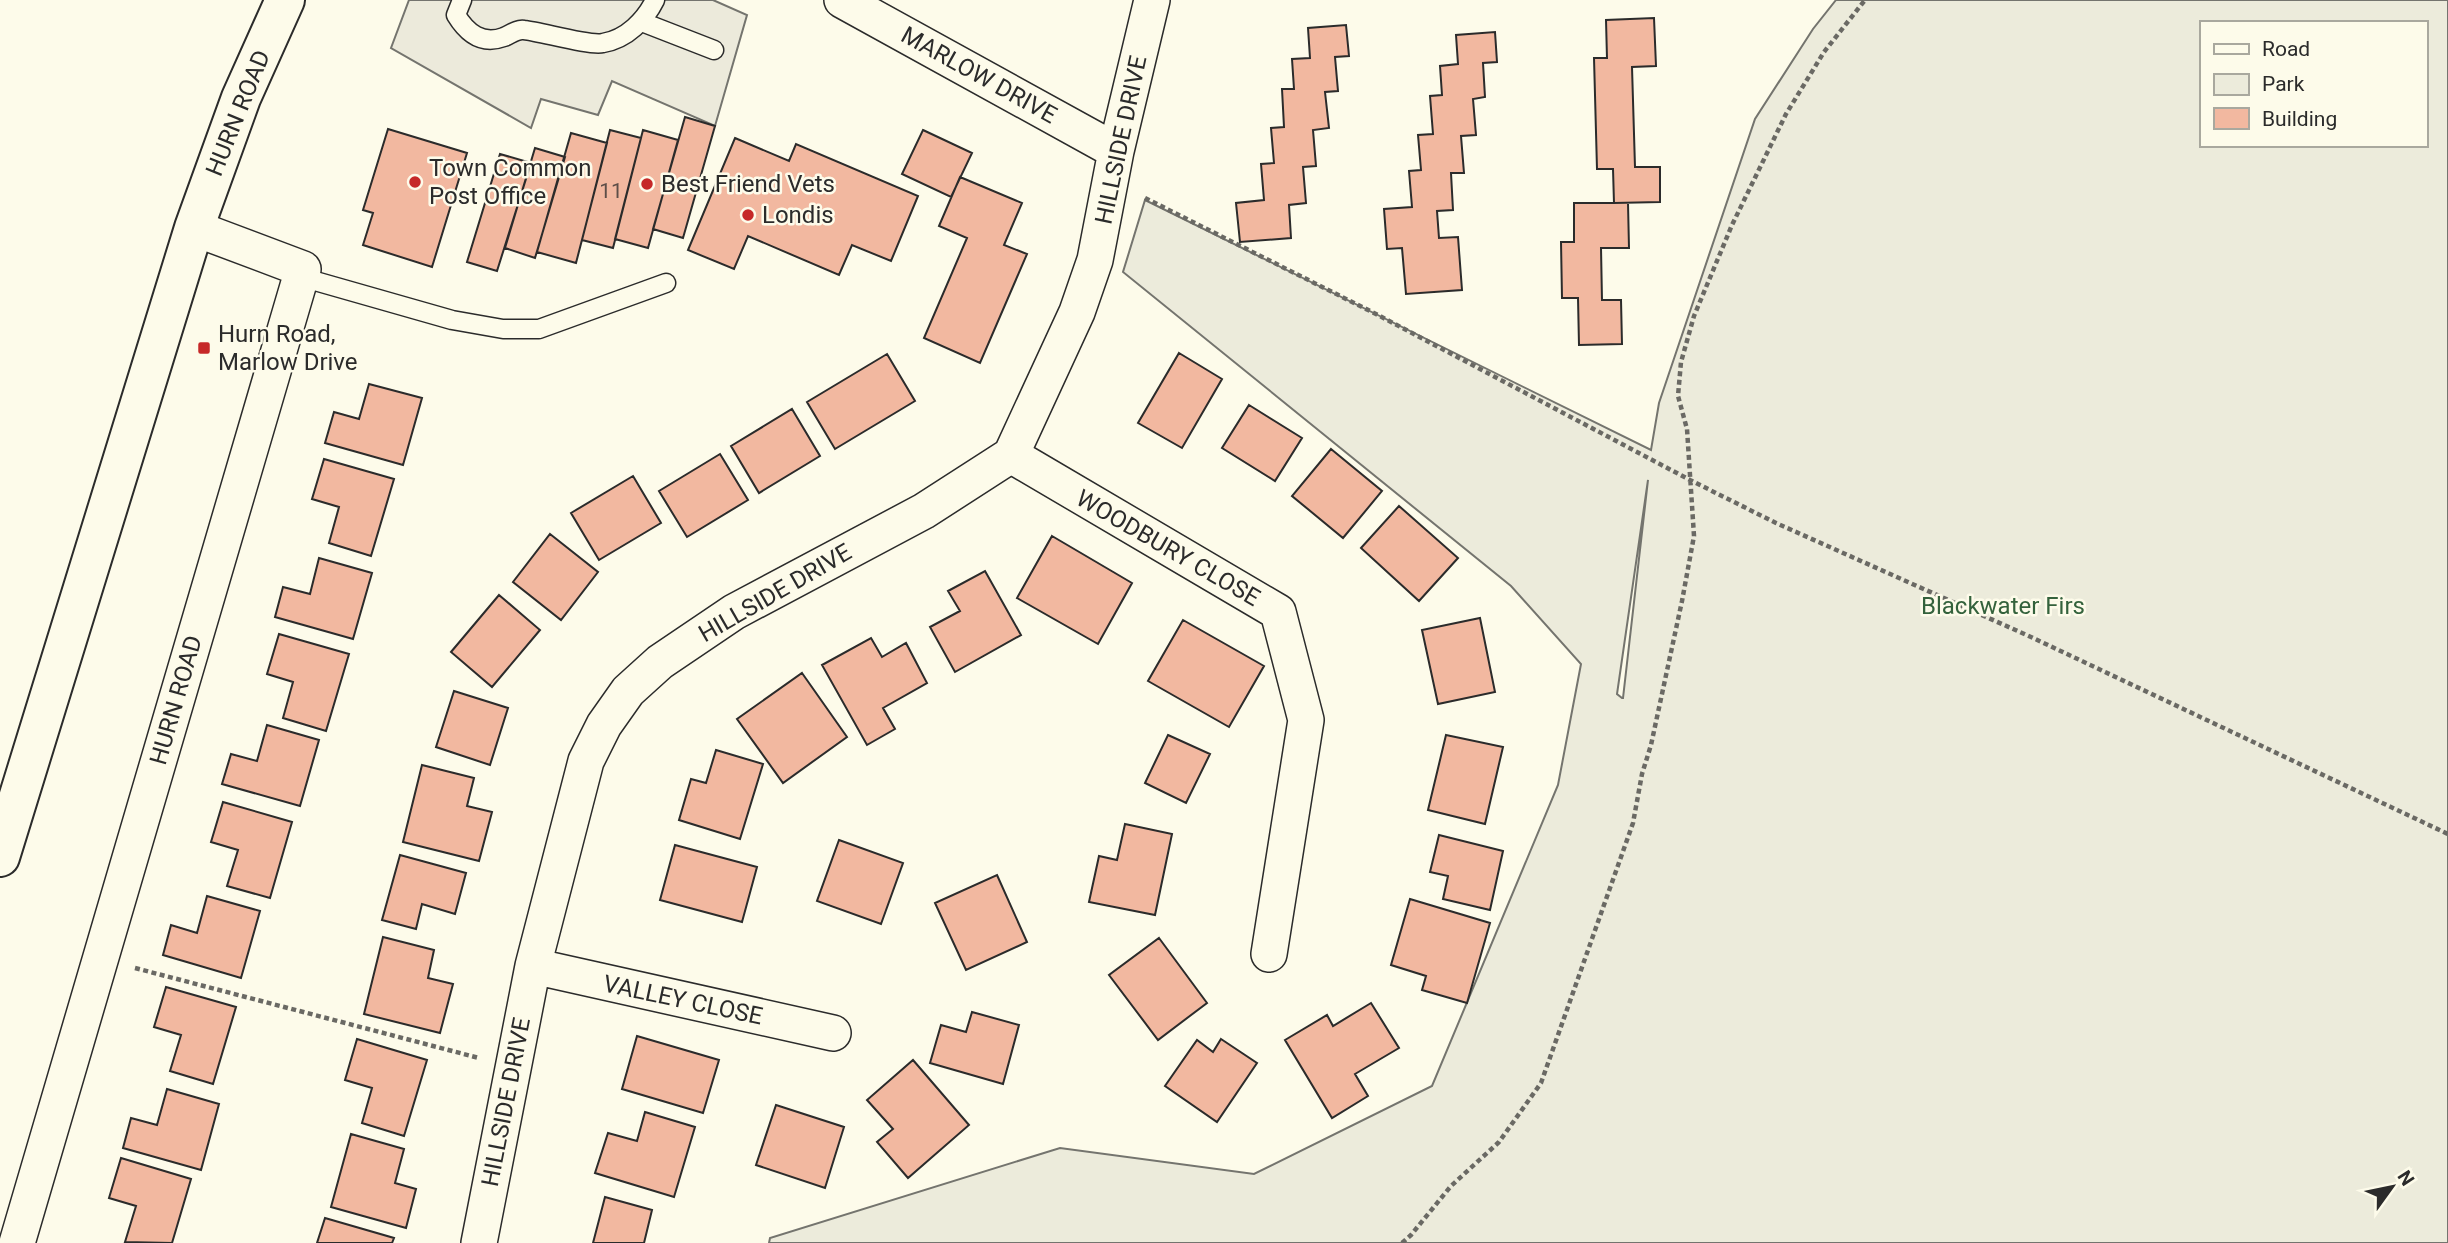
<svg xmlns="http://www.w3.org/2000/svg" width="2448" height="1243" font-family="Roboto,sans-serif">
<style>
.green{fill:#ecebdb;stroke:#74746e;stroke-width:2;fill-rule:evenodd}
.parking{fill:#eceadb;stroke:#74746e;stroke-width:2}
.building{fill:#f2b8a0;stroke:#2b2b2b;stroke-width:2}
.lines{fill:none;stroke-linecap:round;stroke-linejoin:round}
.lane-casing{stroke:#2b2b2b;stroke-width:21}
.street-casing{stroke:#2b2b2b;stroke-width:38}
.secondary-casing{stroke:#2b2b2b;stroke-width:42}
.path{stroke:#6a6964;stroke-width:4.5;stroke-dasharray:5 3.5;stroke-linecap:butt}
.lane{stroke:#fdfbea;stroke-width:18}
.street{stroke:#fdfbea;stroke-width:35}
.secondary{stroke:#fdfbea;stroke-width:38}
.poi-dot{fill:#c62828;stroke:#fdfbea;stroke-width:2.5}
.labels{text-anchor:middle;stroke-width:5;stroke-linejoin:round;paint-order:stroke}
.number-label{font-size:21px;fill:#5d4e48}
.street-label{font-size:24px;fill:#2b2b2b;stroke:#fdfbea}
.poi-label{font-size:24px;fill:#2b2b2b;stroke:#fdfbea;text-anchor:start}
.park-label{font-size:24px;fill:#34623c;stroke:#fdfbea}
</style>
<rect width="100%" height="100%" fill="#fdfbea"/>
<path class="green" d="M1836,0H2448V1243H769L770,1238L1060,1148L1254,1174L1432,1086L1558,785L1581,664L1511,586L1123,272L1145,200L1651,450L1659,403L1755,119L1813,29ZM2201,23H2425V145H2201ZM1648,480L1623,698H1622L1617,694Z"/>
<path class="parking" d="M409,0H713L747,15L715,126L612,81L598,115L541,99L531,128L391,48Z"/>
<path class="building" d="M1654,18L1656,66L1632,67L1635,167H1660V202L1614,203L1613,169H1597L1594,58H1607L1606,20Z
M1346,25L1349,56L1335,57L1338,91L1325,92L1329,128L1313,130L1316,166L1303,167L1306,203L1289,205L1291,238L1240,242L1236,203L1264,200L1261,164L1274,163L1271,128L1284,127L1282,89H1294L1292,59L1310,58L1308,28Z
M1495,32L1497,62L1483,63L1485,97L1473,99L1476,135L1461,136L1464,173H1451L1453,210L1437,211L1439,238L1458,237L1462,290L1406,294L1402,248L1387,249L1384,209L1412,207L1409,171L1421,170L1418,135L1433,134L1430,96L1442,95L1440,66L1458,64L1456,35Z
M685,117L715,126L683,238L653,229Z
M388,129L467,153L432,267L363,245L373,213L363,210Z
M610,130L641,138L613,248L582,240Z
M643,130L678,140L648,248L615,239Z
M923,130L972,153L951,197L902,174Z
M571,133L607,143L576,263L537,252Z
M735,138L789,161L796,144L918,196L891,261L852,245L839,275L748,236L734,269L688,250Z
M535,148L565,157L535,258L505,248Z
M500,154L531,163L497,271L467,262Z
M960,177L1022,203L1004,245L1027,254L980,363L924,338L967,238L939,226Z
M1574,203H1628L1629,248H1601L1602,300H1621L1622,344L1579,345L1578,298H1562L1561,242H1574Z
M1179,353L1222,379L1182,448L1138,423Z
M887,354L915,401L835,449L807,402Z
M369,384L422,398L403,465L325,443L334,412L359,419Z
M1249,405L1302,438L1275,481L1222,448Z
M792,409L820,456L759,493L731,446Z
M1331,449L1382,491L1343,538L1292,496Z
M720,454L748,500L687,537L659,491Z
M324,459L394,479L371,556L329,543L339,507L312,499Z
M633,476L661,523L599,560L571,513Z
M1399,506L1458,558L1419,601L1361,548Z
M550,534L598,572L561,620L513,582Z
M1052,536L1132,583L1098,644L1017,598Z
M319,558L372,573L353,639L275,617L283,587L310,594Z
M985,571L1021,635L955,672L930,627L960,611L948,591Z
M499,595L540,630L492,687L451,652Z
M1480,618L1495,692L1438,704L1422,630Z
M1183,620L1264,666L1229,727L1148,681Z
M279,634L349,654L326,731L283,718L293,682L267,674Z
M871,638L882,657L906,643L927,683L883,708L895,729L867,745L822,665Z
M802,673L847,737L783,783L737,719Z
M454,691L508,708L490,765L436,747Z
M267,725L319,740L300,806L222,784L231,754L257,761Z
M1168,735L1210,754L1186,803L1145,783Z
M1446,735L1503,747L1485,824L1428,810Z
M716,750L763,764L740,839L679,820L691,779L706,783Z
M422,765L474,778L467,806L492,812L479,861L403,842Z
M223,802L292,822L270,898L227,886L238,850L211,842Z
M1125,824L1172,834L1155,915L1089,902L1099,856L1117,860Z
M1439,835L1503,851L1490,910L1443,899L1448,876L1430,872Z
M839,840L903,863L881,924L817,901Z
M675,845L757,867L742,922L660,900Z
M400,855L466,873L455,914L422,904L416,929L382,920Z
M997,875L1027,942L966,970L935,903Z
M207,896L260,911L241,978L163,955L171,925L197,933Z
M1410,899L1490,923L1467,1003L1422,990L1426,976L1391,965Z
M383,937L434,950L428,978L453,984L440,1033L364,1014Z
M1159,938L1207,1003L1158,1040L1109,975Z
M166,987L236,1007L213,1084L170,1071L181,1035L154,1027Z
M1371,1003L1399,1048L1355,1074L1368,1096L1332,1118L1285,1040L1327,1015L1333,1026Z
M972,1012L1019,1025L1003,1084L930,1063L941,1025L966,1032Z
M637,1036L719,1060L703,1113L622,1089Z
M357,1039L427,1060L404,1136L362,1123L372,1088L345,1080Z
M1221,1039L1257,1063L1217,1122L1165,1086L1197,1040L1213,1052Z
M913,1060L969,1125L908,1178L877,1142L893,1129L867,1100Z
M167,1089L219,1104L201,1170L123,1148L131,1118L157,1125Z
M776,1105L844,1127L825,1188L756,1165Z
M645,1112L695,1127L674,1197L595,1173L608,1133L637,1141Z
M351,1134L404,1149L395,1183L416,1189L406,1228L331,1207Z
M121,1158L191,1179L172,1243L125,1242L136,1206L109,1198Z
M605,1197L652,1210L644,1243H593Z
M325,1218L394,1238L392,1243H317Z"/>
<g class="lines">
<defs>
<path id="lane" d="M462,0L456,15C467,33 482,45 504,37C511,34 517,29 524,30C542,32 589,46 603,43C627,39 645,20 655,0
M642,22L714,50
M301,277L452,320L503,329H539L666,283"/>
<path id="street" d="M842,0L1116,151
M1011,455L1278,612L1306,720L1269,954
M533,966L833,1033
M17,1243L303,269L194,228
M479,1243L533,966L586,761L604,725L628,691L660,662L734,612L924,511L1011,455L1077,312L1095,260L1116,151L1152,0"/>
<path id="secondary" d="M0,857L194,228L241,98L285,0"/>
</defs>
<use href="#lane" class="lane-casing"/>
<use href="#street" class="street-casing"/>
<use href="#secondary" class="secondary-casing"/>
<path class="path" d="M1145,198L1376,314L1690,480L1776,523L2031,637L2448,834
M135,968L479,1058
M1402,1243L1411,1235L1451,1186L1499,1142L1541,1083L1633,823L1642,774L1651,745L1682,601L1694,536L1687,429L1678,396L1681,362L1694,316L1732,225L1786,114L1824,52L1865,0"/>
<use href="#lane" class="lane"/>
<use href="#street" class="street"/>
<use href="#secondary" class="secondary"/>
</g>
<g class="poi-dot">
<circle cx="415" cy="182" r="7"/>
<circle cx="647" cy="184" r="7"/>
<circle cx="748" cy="215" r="7"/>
<rect x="197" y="341" width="14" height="14" rx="3.5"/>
</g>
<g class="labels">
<g class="number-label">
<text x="611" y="198">11</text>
</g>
<g class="street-label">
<text transform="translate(979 75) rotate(29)" y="8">MARLOW DRIVE</text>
<text transform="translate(238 113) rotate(-68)" y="8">HURN ROAD</text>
<text transform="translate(1121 140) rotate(-78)" y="8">HILLSIDE DRIVE</text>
<text transform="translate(1168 548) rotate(30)" y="8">WOODBURY CLOSE</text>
<text transform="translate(775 593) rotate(-30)" y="8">HILLSIDE DRIVE</text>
<text transform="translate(176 700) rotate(-74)" y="8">HURN ROAD</text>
<text transform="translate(683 1000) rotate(12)" y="8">VALLEY CLOSE</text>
<text transform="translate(506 1102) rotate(-79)" y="8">HILLSIDE DRIVE</text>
</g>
<g class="poi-label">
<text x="429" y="176">Town Common<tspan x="429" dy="28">Post Office</tspan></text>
<text x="661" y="192">Best Friend Vets</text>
<text x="762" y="223">Londis</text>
<text x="218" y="342">Hurn Road,<tspan x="218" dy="28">Marlow Drive</tspan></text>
</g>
<g class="park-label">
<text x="2003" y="614">Blackwater Firs</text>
</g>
</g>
<rect x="2200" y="21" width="228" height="126" fill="#fdfbea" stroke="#a9a89e" stroke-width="2"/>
<rect x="2214" y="44" width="35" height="10" fill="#fdfbea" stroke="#a9a89e" stroke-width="2"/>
<text x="2262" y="56" font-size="21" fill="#2b2b2b">Road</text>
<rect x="2214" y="74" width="35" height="21" fill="#ecebdb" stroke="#a9a89e" stroke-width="2"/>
<text x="2262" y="91" font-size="21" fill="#2b2b2b">Park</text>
<rect x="2214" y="108" width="35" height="21" fill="#f2b8a0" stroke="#a9a89e" stroke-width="2"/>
<text x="2262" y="126" font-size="21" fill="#2b2b2b">Building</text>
<g transform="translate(2392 1187) rotate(57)" stroke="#fdfbea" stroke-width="5" paint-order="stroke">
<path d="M0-5L12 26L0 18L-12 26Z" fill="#2b2b2b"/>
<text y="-10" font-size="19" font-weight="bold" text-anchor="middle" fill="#2b2b2b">N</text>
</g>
</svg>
